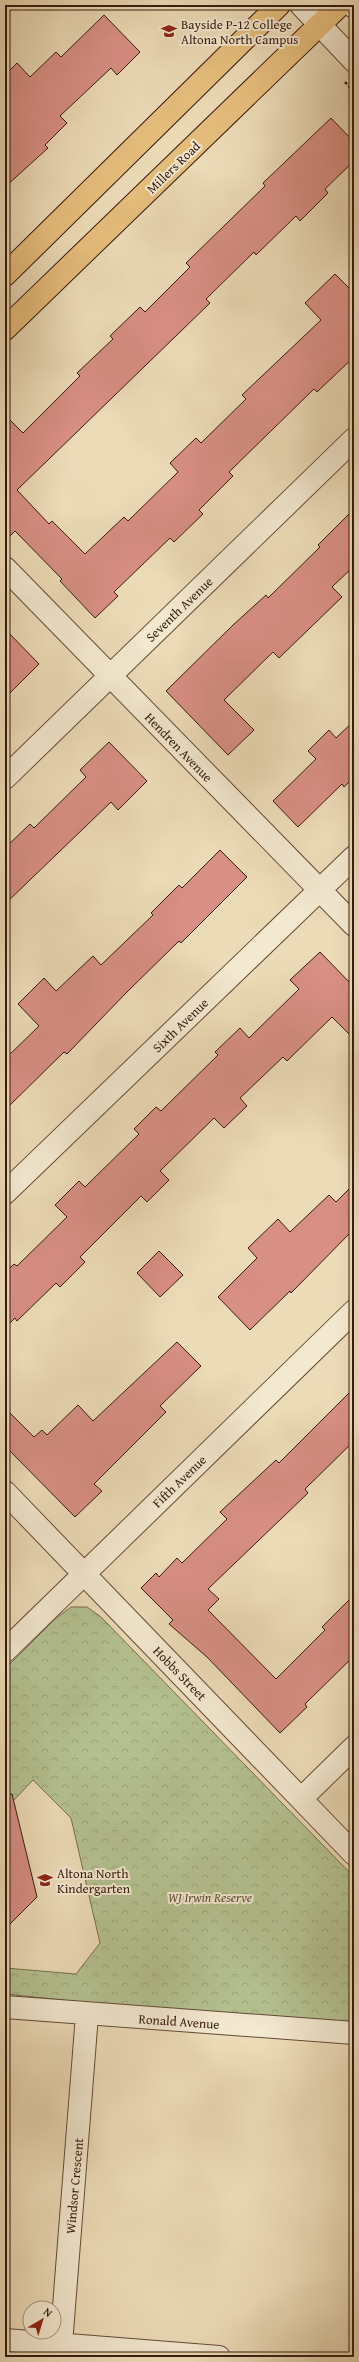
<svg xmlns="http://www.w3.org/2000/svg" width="359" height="2362" font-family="'Gentium Book Plus',serif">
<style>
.forest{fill:url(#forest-crowns);stroke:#766e4f}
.building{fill:#d88f84;stroke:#371b0e}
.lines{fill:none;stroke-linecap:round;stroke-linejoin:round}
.minor-casing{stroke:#644b38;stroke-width:24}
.major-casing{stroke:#371b0e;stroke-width:24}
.path{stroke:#371b0e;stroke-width:2.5;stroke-dasharray:3 2;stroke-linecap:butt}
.minor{stroke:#f3e8d0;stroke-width:22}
.major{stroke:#e6be7c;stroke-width:22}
.labels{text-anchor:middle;stroke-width:4;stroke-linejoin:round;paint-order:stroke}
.poi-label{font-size:13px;fill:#371b0e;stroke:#f3e8d0;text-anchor:start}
.street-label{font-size:13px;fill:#371b0e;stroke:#f3e8d0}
.park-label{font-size:13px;font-style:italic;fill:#5c4d35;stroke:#f3e8d0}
</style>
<defs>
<pattern id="forest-crowns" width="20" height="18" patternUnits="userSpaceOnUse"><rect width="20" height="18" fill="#b4c190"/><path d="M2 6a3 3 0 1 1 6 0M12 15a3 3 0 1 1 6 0" fill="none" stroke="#9ba57b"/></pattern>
</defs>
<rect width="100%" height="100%" fill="#ecdbb7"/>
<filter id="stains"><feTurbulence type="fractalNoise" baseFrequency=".005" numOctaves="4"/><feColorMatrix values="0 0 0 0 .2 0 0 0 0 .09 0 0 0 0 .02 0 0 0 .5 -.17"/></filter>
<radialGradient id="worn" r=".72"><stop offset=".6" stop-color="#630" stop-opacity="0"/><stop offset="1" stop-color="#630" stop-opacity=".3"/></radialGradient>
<path class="forest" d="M71,1607H87L101,1617L354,1877V2030L5,1994V1968L76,1974L100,1943L71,1818L33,1780L14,1800L5,1793V1669L55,1619Z"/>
<path class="building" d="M104,15L140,52L117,75L111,68L60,116L67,123L45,145L48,148L5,187V75L17,63L30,77L56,52L61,57Z
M331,118L354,142V161L325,189L328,193L300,221L296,216L256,255L254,252L206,299L210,303L17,490L49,524L52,521L85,554L124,517L128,521L178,472L170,463L196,438L201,443L246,399L242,395L321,320L305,303L335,274L354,293V357L317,392L314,389L229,472L233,476L199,510L203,514L174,542L170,538L114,592L118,596L95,618L60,581L62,579L15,531L5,541V415L23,433L80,376L77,373L113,339L110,336L140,307L145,312L190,267L186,263L265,186L263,183Z
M354,509V566L332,587L342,597L279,658L273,652L224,700L254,730L228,755L166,691L233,625L266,595L268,598L320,547L318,545Z
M5,629L39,664L5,698Z
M354,721V777L344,787L342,784L298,827L273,801L316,759L308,751L329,730L336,738Z
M109,742L147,781L118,810L111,802L5,904V848L30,824L34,828L86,777L80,770Z
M220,850L247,877L181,943L179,941L127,992L67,1054L64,1052L5,1110V1059L39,1026L18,1004L44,978L56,991L93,956L101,965L153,915L151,913L179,885L182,888Z
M320,952L354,987V1039L332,1017L287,1061L283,1057L240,1098L247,1106L224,1128L214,1118L160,1171L169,1180L147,1202L141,1196L80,1257L85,1262L60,1287L56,1283L17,1321L15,1318L5,1328V1273L14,1264L17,1266L67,1217L55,1205L79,1181L85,1187L139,1134L134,1129L156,1107L161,1111L218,1055L215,1052L240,1028L249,1038L299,989L290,980Z
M354,1184V1229L291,1293L290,1291L250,1330L218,1297L257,1258L248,1248L278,1219L290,1232L329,1195L336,1202Z
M159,1251L183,1275L160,1297L137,1273Z
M177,1342L201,1366L160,1406L166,1412L94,1484L102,1491L75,1517L5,1446V1408L34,1437L42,1430L47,1435L78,1405L93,1421Z
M354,1388V1441L305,1489L308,1493L208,1589L219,1599L208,1610L276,1679L325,1630L322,1627L354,1595V1656L305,1704L307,1707L280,1733L207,1657L169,1624L173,1620L141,1588L156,1573L159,1577L177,1558L182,1563L227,1519L220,1512L276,1460L279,1463Z
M12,1794L37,1897L5,1929V1795Z"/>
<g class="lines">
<defs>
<path id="minor" d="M301,5L354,61
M352,5L354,7
M5,568L354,925
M5,778L354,439
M5,1193L354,857
M5,1492L354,1854
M5,1651L354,1311
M301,1799L354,1747
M5,2007L354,2033
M5,2340L219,2357
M60,2357L87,2015"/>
<path id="major" d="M5,275L279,5
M5,329L340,5"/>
</defs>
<use href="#minor" class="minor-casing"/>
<use href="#major" class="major-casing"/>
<path class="path" d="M345,82L354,92"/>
<use href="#minor" class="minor"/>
<use href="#major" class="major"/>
</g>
<defs>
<symbol id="school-bare" viewBox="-9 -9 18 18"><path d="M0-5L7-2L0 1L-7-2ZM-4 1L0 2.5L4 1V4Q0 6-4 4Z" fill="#8f2418" stroke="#f3e8d0" stroke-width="2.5" paint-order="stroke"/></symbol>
</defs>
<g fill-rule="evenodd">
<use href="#school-bare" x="158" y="20" width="22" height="22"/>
<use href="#school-bare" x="34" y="1869" width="22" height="22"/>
</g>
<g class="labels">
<g class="poi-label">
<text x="181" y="29">Bayside P-12 College<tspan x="181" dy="15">Altona North Campus</tspan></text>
<text x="57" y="1878">Altona North<tspan x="57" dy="15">Kindergarten</tspan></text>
</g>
<g class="street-label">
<text transform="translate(173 167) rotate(-44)" y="5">Millers Road</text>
<text transform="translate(179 609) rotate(-44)" y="5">Seventh Avenue</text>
<text transform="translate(179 747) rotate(46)" y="5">Hendren Avenue</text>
<text transform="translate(180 1025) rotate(-44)" y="5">Sixth Avenue</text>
<text transform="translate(179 1481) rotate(-44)" y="5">Fifth Avenue</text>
<text transform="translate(180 1673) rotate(46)" y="5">Hobbs Street</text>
<text transform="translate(179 2021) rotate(4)" y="5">Ronald Avenue</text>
<text transform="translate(74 2186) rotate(-85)" y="5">Windsor Crescent</text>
</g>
<g class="park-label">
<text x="210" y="1902">WJ Irwin Reserve</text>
</g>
</g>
<rect width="359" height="2362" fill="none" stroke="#ecdbb7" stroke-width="20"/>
<rect x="6" y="6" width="347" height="2350" fill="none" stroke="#371b0e" stroke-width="2"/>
<rect x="10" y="10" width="339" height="2342" fill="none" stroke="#371b0e"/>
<g transform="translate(42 2320) rotate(38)"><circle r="19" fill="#f3e8d0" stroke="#a89682"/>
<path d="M0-3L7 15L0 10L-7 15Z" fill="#8f2418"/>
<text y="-6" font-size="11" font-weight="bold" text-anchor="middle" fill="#371b0e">N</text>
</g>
<rect width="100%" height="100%" filter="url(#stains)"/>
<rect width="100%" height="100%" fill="url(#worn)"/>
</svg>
